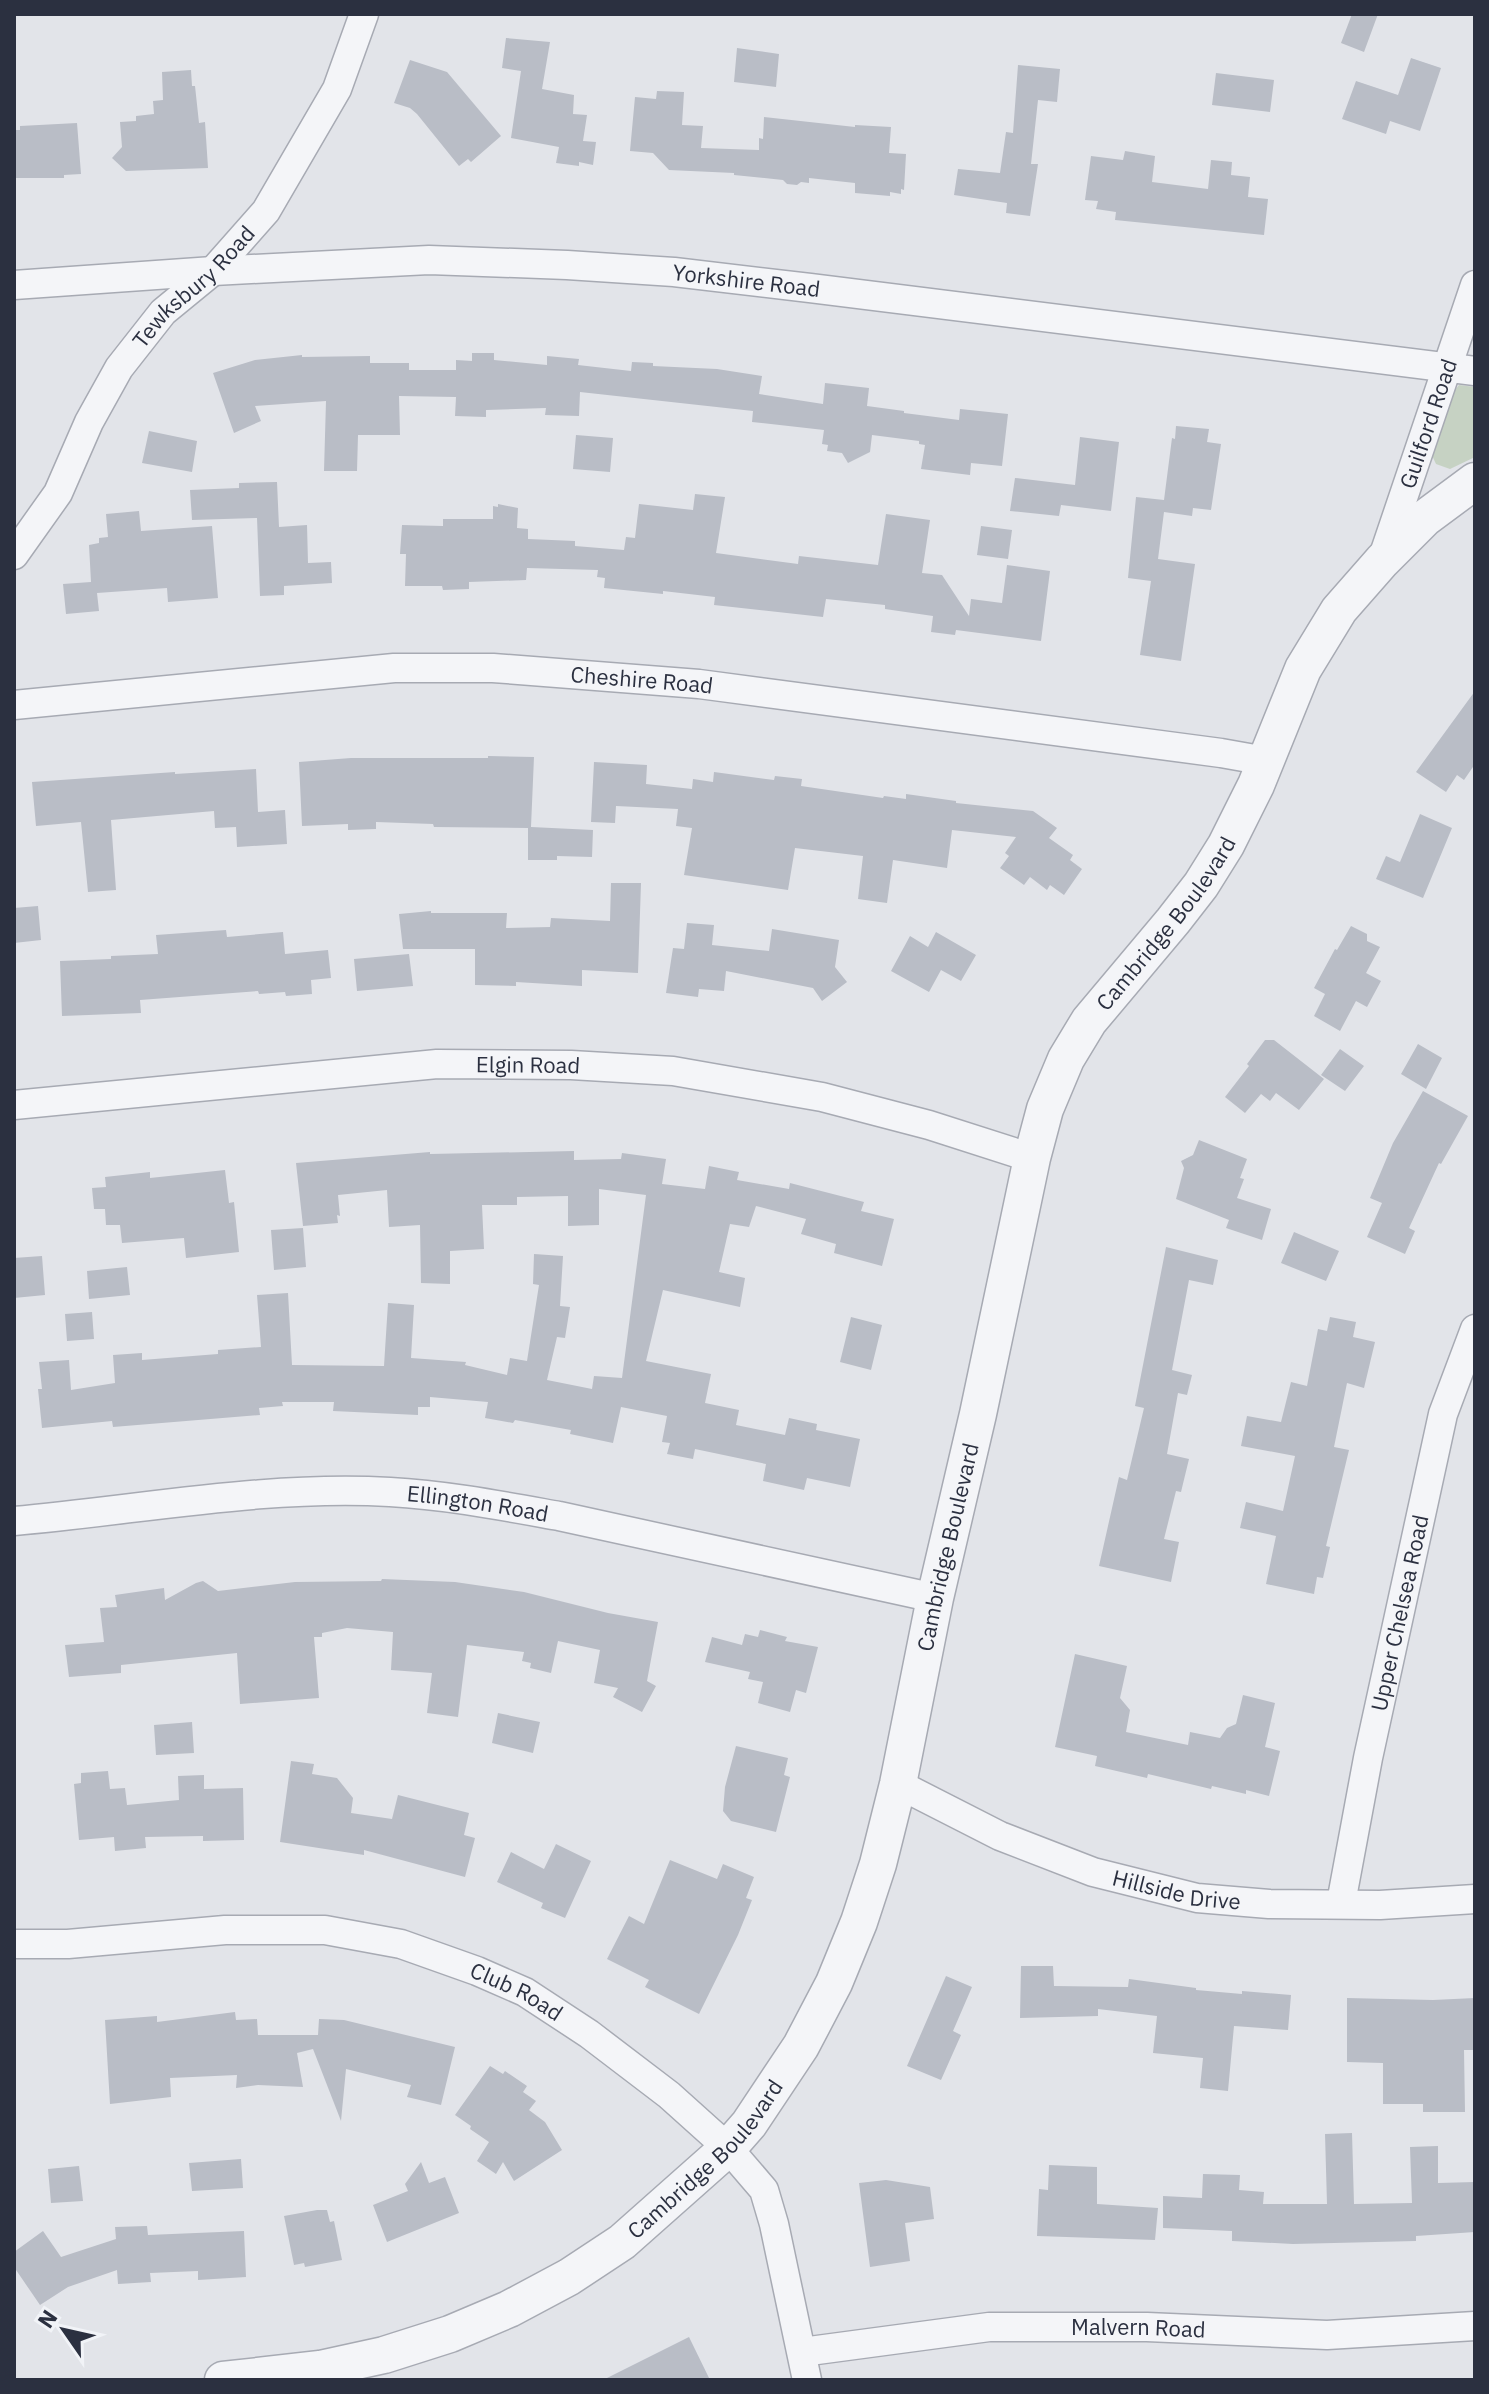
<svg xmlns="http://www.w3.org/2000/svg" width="1489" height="2394" font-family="'IBM Plex Sans',sans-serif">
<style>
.green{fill:#c6d2c3}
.building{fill:#b9bdc6}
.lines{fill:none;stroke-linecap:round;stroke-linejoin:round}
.minor-casing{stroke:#a7aab3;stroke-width:31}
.tertiary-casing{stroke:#a7aab3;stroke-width:39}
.minor{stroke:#f4f5f8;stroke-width:28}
.tertiary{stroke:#f4f5f8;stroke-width:36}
.labels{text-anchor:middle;stroke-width:6;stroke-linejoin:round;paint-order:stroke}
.street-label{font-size:22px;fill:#2b3040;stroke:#f1f3f7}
</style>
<rect width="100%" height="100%" fill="#e2e4e9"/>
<path class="green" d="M1459,385L1475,387V457L1450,469L1436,464L1430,451L1446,401Z"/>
<path class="building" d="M1352,14H1378L1364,52L1341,43Z
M506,38L550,42L542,89L574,95L573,114L587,115L583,141L596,142L593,165L579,162V166L556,163L559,147L511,138L521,71L502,68Z
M737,48L779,54L776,87L734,82Z
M1411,58L1441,68L1420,131L1390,121L1386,134L1342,119L1356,81L1398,95Z
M410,60L447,72L501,136L471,162L468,159L459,166L417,114L410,108L394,103Z
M1018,65L1060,69L1057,102L1038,100L1031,164H1038L1030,216L1006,213L1007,203L954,195L958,169L1000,173L1006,132L1013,133Z
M191,70L192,86H195L199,123L205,122L208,168L126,171L112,158L122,147L120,122L136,121V116L154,114L153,101L163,100L162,72Z
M1216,73L1274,80L1270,112L1212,105Z
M657,91L684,92L682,125L703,126L701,148L759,150V138L763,139L764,117L855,127V125L891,127L889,153L906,154L904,190L901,189V194L890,192V196L855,193V183L809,178V183L801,182L797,185L787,184L783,180L734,175V173L669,170L653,153L630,151L635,97L656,99Z
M77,123L81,174L64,175V178H14V130H20V126Z
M1125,151L1155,156L1152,182L1208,189L1211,160L1232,162L1231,175L1250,177L1248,197L1268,199L1264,235L1115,220L1116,212L1096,209L1098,201L1085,200L1091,156L1123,160Z
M472,353H494V360L547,365V356L579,359L578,365L631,371L632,362L653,363V366L717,369L762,376L759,394L823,404L825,383L869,388L867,406L904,411V413L959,420L960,409L1008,414L1002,466L971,463L970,475L921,469L925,445L919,444V441L872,435L870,452L848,463L842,453L827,451L828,445L822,444L824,430L752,422L753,411L580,392L579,416L545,415L546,408L486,410V417L455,416L456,397L399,396L400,435H358L357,471H324L326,401L255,406L261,421L234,433L213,373L255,360L302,355V357L370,356V363H409V370H456V360L472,361Z
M1176,426L1209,429L1207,442L1221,444L1211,510L1193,508L1192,516L1164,512L1158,559L1195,564L1181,661L1140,655L1151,581L1128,578L1136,497L1164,500L1172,438L1175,439Z
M149,431L197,441L192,472L142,463Z
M576,435L613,438L610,472L573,469Z
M1080,437L1119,442L1111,511L1061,505L1059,516L1010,511L1015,478L1075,485Z
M277,482L279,527L307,525L308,563L331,562L332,583L284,586V595L260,596L257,518L192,520L190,490L239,488V483Z
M695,494L725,497L716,553L798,564L799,556L878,565L886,514L930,520L922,573L942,575L969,616L971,599L1002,603L1007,565L1050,571L1041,641L956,630L955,635L931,632L933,616L885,609V605L826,599L823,617L714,605L715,597L663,591V594L604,588L605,578L597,577L598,570L527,568L526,580L469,582V589L443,590L442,586H405L406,554H400L402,525L443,526V519H493V506L498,507V504L518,508L517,528L528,529V539L575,541V546L624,550L626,537L635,538L639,504L693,510Z
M139,511L141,531L212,526L218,598L168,602L167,588L97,593L99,611L66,614L63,584L91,582L89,545L99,543V538L108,537L106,514Z
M981,526L1012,530L1008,559L977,555Z
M1475,691V764L1464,780L1457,775L1446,792L1416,772Z
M488,756L534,757L531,827L593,830L592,857L557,856V860H528V828L434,827L433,824L376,822V829L348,830V824L302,826L299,762L351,758H488Z
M594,762L647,765L646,784L692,789L693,779L713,782L714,772L774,780L775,776L802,779L801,786L883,798L884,796L906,799V794L956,801V803L1033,811L1057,828L1049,838L1073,855L1070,860L1082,869L1064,895L1050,885L1047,890L1030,877L1024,885L1000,868L1009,856L1005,853L1016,837L952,830L947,868L893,860L887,903L858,899L863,856L795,848L788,890L684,875L692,828L676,826L678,809L616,806L615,823L591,822Z
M256,769L258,812L285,810L287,844L237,847L236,827L215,828L214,811L111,820L116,890L88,892L81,822L36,826L32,782L175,772V774Z
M1420,814L1452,828L1423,898L1376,879L1386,856L1400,862Z
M611,883H641L638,973L582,970V986L516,982V986L475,985V949H403L399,914L431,911V913H507L506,928L550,927L551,918L610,921Z
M38,906L41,940L14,943V908Z
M687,923L714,925L712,945L769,951L772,929L839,940L835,967L847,982L822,1001L813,988L726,971L724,991L699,989L698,997L666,993L673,948L684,949Z
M1351,926L1367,934V941L1380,947L1366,973L1381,981L1367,1007L1356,1001L1340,1031L1314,1016L1325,994L1314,988L1335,949L1337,950Z
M226,930L227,937L283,932L285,954L328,950L331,978L311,980L312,994L286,996L285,992L259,994L258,991L140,1000L141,1013L62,1016L60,961L111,959V956L158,954L156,935Z
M936,932L976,955L961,981L941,970L929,992L891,971L910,936L928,947Z
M409,954L413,986L357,991L354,959Z
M1265,1040H1274L1324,1079L1299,1110L1276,1093L1270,1101L1261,1094L1245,1113L1225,1097L1249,1066L1247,1064Z
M1418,1044L1442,1058L1426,1089L1401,1074Z
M1340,1049L1364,1066L1345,1091L1321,1075Z
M1423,1091L1468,1116L1441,1164L1439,1163L1409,1228L1415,1231L1405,1254L1367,1237L1382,1203L1370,1198L1393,1143Z
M1199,1140L1247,1159L1240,1178L1244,1179L1237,1198L1271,1209L1262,1240L1226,1228L1229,1220L1176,1199L1184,1168L1181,1161L1193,1155Z
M574,1151V1160L621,1159L622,1153L666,1159L662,1184L705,1189L709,1166L739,1172L737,1180L789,1189L790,1183L864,1202L861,1211L894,1219L882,1266L834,1253L836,1244L801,1234L806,1219L756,1206L749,1227L730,1224L719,1272L745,1278L740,1307L663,1290L646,1361L711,1374L705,1403L739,1410L736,1425L785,1435L789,1418L817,1424L816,1430L860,1439L850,1487L807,1478L804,1490L763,1481L766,1464L695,1449L693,1459L667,1454L670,1443L662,1442L667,1416L621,1407L613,1443L570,1434L571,1430L515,1420L513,1423L485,1418L488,1402L430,1397V1407H418V1415L333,1411L334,1402H282L283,1406L259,1408L260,1415L113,1427L112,1421L42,1428L38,1389H42L39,1362L69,1360L71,1390L115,1383L113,1355L142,1353V1360L218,1354V1350L261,1347L257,1295L288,1293L292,1365L384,1366L388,1303L414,1305L411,1358L466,1362L465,1365L507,1375L510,1358L527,1361L539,1285L533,1284L534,1254L563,1256L560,1306L570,1307L565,1338L557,1337L547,1380L592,1389L594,1376L622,1378L646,1195L599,1189V1225L568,1226V1196L517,1197V1205H482L484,1249L450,1251V1284L421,1283L420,1225L389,1227L387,1190L338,1195L340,1216L337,1215L338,1223L303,1226L296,1163L430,1152V1154Z
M225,1170L229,1203L234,1202L239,1252L186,1258L184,1238L122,1243L120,1225H106L105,1209H94L92,1188L106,1187L105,1177L150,1172V1178Z
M303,1228L306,1267L274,1270L271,1230Z
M1294,1232L1339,1251L1326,1281L1281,1263Z
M1166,1247L1218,1260L1213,1285L1189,1280L1172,1370L1192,1375L1187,1395L1178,1393L1167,1454L1189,1459L1181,1492L1176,1491L1164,1539L1179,1542L1171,1582L1099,1566L1119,1477L1127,1480L1144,1408L1135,1406Z
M42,1256L45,1295L14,1298V1258Z
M127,1267L130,1295L89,1299L87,1271Z
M92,1312L94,1339L67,1341L65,1314Z
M851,1317L882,1325L871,1370L840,1362Z
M1330,1317L1356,1322L1353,1337L1375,1342L1364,1388L1347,1383L1334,1447L1349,1450L1326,1546L1330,1547L1323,1578L1317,1577L1314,1594L1266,1584L1276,1536L1240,1528L1246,1502L1283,1511L1295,1456L1241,1446L1247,1416L1281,1422L1291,1382L1307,1386L1318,1329L1327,1331Z
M382,1579L455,1582L524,1592L608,1613L658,1622L647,1681L656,1686L642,1712L613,1697L618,1688L594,1683L600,1650L558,1641L551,1673L530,1668L531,1663L522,1661L524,1652L467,1645L458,1717L427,1713L432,1673L391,1670L393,1632L347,1628L322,1633V1637H314L319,1698L240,1704L237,1653L121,1665V1673L69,1677L65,1645L104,1642L100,1608L117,1607L115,1595L164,1588L165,1600L196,1583L203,1581L218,1591L295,1582L381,1581Z
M760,1630L787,1637L785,1641L818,1647L806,1693L796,1690L790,1712L758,1703L763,1682L748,1679L750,1672L705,1662L712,1637L742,1645L745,1634L758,1637Z
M1075,1654L1127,1666L1120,1698L1130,1710L1126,1732L1188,1745L1190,1732L1220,1738L1227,1728L1236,1724L1243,1695L1275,1703L1265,1747L1280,1751L1269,1796L1246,1790V1794L1212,1786L1211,1789L1148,1774L1147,1778L1095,1766L1097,1756L1055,1747Z
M498,1713L540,1722L533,1753L492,1743Z
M192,1722L194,1753L156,1755L154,1725Z
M736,1746L788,1758L784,1775L790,1777L776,1832L731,1821L723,1811L725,1787Z
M291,1761L314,1764L312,1774L337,1778L353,1798L351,1813L392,1819L398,1795L469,1813L464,1835L475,1838L465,1877L364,1850V1855L280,1842Z
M108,1771L110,1789L125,1788L127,1805L179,1800L178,1776L204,1775V1789L243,1788L244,1840L203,1841V1836L145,1837L146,1848L115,1851L114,1837L79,1840L74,1784L81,1783V1773Z
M556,1844L591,1861L565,1918L541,1908L543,1903L497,1882L511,1852L544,1869Z
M670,1860L717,1879L723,1864L754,1877L746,1898L752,1900L738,1935L699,2014L645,1987L649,1980L607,1959L629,1916L644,1924Z
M1021,1966H1053L1054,1986L1128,1987L1129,1979L1196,1988V1990L1242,1994V1991L1291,1995L1288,2030L1234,2026L1228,2091L1200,2088L1203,2058L1153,2053L1157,2016L1098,2009V2016L1020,2018Z
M946,1976L972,1987L953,2031L961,2035L941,2080L907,2066Z
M1347,1998L1433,2000L1475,1998V2050H1464L1465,2112H1423V2104H1383V2063L1347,2062Z
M235,2012L236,2020L257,2019L258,2035H318L319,2019L344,2020L455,2047L441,2105L407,2097L411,2085L346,2069L341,2121L313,2049L297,2053L303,2087L258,2085L236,2088L237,2075L170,2078L171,2097L110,2104L105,2020L157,2016V2022Z
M490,2066L503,2074L505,2071L527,2086L523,2092L536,2101L529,2110L545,2122L562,2150L514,2181L503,2162L496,2174L477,2161L489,2142L470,2129L471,2126L455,2115Z
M1352,2133L1354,2204L1412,2203L1410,2147L1438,2146V2183L1475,2182V2232L1416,2236V2241L1293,2244L1232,2241V2231L1163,2228V2196L1202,2198L1203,2174L1240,2175L1239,2190L1264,2192L1263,2204H1327L1325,2134Z
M241,2159L243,2188L192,2191L189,2163Z
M421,2162L429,2183L445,2177L459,2213L387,2242L373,2205L408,2191L405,2184Z
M1049,2165L1097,2167V2204L1158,2208L1155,2240L1037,2236L1039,2189L1048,2190Z
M79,2166L83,2201L51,2203L48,2169Z
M886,2180L930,2187L934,2219L905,2223L910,2261L870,2267L859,2183Z
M317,2210H327L330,2222L334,2221L342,2260L305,2267L304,2263L294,2265L284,2216Z
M147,2226L148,2235L244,2231L246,2277L198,2280V2271L150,2273L151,2282L118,2284L117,2270L68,2287L40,2305L14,2267V2252L43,2231L61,2257L116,2239L115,2227Z
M689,2337L710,2380H603Z"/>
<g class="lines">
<defs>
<g id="minor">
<path id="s1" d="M14,285L213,271L429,260L567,265L674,272L810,288L1475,371"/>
<path id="s2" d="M14,555L58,493L89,422L119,368L163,312L213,271L266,211L337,89L364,14"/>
<path id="s3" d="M1382,560L1475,285"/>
<path id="s4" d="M14,705L394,668H493L699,684L1221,753L1266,761"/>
<path id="s5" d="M14,1105L437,1064L571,1065L673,1071L822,1097L929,1125L1032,1158"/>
<path id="s6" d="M14,1521C139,1510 264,1485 390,1492C446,1495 503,1506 559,1516L935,1598"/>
<path id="s7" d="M898,1784L1000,1836L1093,1872L1197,1898L1269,1904L1380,1905L1475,1899"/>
<path id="s8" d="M1341,1903L1368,1758L1443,1414L1475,1329"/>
<path id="s9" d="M14,1944H68L225,1930H325L401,1944L477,1971L525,1992L589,2034L669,2095L728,2148L764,2190L774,2224L807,2380"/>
<path id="s10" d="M802,2352L989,2327H1147L1327,2335L1475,2326"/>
</g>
<g id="tertiary">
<path id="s11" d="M223,2380L320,2369L384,2355L450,2334L509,2309L569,2277L622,2242L728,2148L749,2124L801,2046L834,1983L859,1922L878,1864L898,1784L935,1598L978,1414L1032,1158L1045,1109L1066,1059L1089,1021L1173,921L1201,885L1226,845L1256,785L1303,669L1339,610L1382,561L1425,518L1475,481"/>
</g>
</defs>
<use href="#minor" class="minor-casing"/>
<use href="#tertiary" class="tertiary-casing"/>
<use href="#minor" class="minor"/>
<use href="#tertiary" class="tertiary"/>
</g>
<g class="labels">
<g class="street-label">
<text dy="8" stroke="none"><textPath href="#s1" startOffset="734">Yorkshire Road</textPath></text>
<text dy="8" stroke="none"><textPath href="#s2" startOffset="326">Tewksbury Road</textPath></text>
<text dy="8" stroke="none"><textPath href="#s3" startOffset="144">Guilford Road</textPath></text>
<text dy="8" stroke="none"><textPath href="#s4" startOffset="630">Cheshire Road</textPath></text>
<text dy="8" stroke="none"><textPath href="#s11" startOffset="1890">Cambridge Boulevard</textPath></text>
<text dy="8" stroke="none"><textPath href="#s5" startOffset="516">Elgin Road</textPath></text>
<text dy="8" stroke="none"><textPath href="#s6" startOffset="466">Ellington Road</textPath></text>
<text dy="8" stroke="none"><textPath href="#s11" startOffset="1218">Cambridge Boulevard</textPath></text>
<text dy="8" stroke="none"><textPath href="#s8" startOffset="296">Upper Chelsea Road</textPath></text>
<text dy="8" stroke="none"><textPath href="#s7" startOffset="300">Hillside Drive</textPath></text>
<text dy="8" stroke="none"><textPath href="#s9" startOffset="514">Club Road</textPath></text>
<text dy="8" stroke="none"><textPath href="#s11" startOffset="546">Cambridge Boulevard</textPath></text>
<text dy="8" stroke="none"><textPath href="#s10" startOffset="338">Malvern Road</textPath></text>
</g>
</g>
<rect width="1489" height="2394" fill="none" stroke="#2b3040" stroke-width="32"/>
<g transform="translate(64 2330) rotate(304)" stroke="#f1f3f7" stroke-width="6" paint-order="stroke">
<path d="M0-6L14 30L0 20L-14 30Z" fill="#2b3040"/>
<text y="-12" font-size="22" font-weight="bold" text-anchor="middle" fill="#2b3040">N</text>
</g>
</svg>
